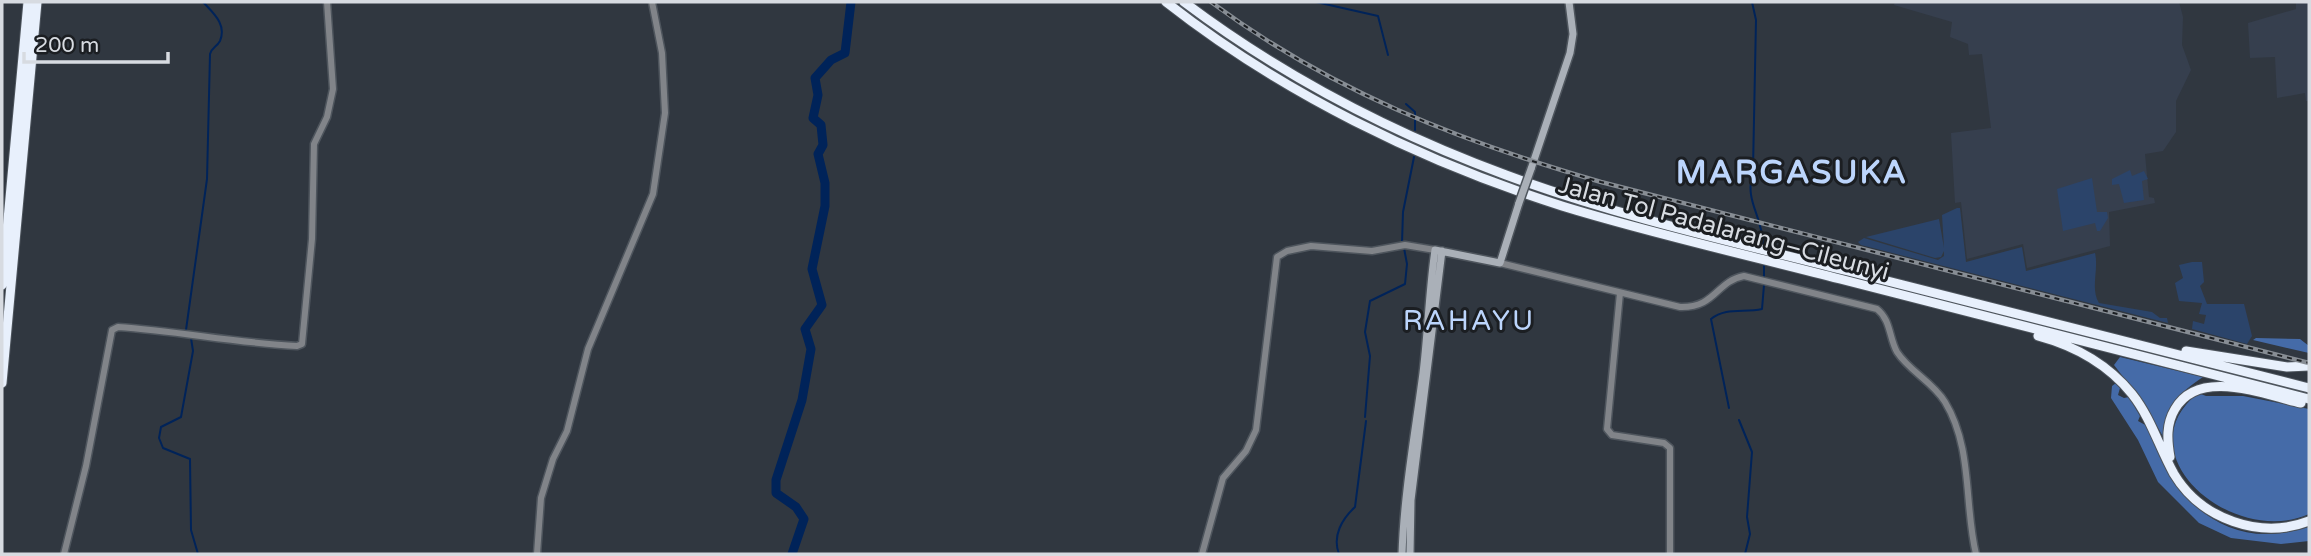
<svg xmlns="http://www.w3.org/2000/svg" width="2311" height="556" font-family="'Varela Round',sans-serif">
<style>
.built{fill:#363f4e}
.green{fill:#2b446a}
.forest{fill:#456ba8}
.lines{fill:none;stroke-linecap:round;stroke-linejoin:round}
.stream{stroke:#002359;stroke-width:2}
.river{stroke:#002359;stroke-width:9}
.tertiary-casing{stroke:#4e555d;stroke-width:9}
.secondary-casing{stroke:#4e555d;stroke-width:10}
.motorway-casing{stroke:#4e555d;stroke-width:11}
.tertiary{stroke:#818489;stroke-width:6}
.secondary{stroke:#aab0b8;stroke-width:7}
.motorway{stroke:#e8f0fc;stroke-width:9}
.rail-casing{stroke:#878d94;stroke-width:4.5}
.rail{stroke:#1b1e22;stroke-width:2;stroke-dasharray:5;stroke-linecap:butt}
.secondary-bridge-casing{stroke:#4e555d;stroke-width:10;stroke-linecap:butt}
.secondary-bridge{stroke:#aab0b8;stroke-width:7}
.labels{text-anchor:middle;stroke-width:6;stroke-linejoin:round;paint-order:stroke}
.street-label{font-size:24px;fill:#d7dbe1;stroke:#1b1e22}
.quarter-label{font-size:28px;letter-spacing:2px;fill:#bcd5fc;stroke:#1b1e22}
.district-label{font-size:32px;font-weight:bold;letter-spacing:2px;fill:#bcd5fc;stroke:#1b1e22}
</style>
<rect width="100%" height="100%" fill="#303740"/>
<path class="built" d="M1895,2H2179L2183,17L2182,45L2191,70L2176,101V132L2163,151L2145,154L2149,197L2154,198L2155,203L2109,212L2110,246L2027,268L2023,244L1967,259L1961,202L1955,203L1951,133L1991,128L1982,54L1969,55L1968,44L1950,37L1952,22L1894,5Z
M2296,2H2309V101H2306L2305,93L2277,98L2275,57L2250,58L2248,23L2296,9Z"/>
<path class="green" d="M2130,170L2132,176L2144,171L2148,179L2142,181L2144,200L2124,203L2119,184L2112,185V179Z
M2092,178L2097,212H2107L2108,218L2100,231H2097L2095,223L2063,231L2057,189Z
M1957,208H1960L1966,262L2022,247L2026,271L2095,253C2099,269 2090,289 2099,303L2152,312L2160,318H2167L2168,323L1861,245L1858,242L1864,238L1938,260L1944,256V251L1941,257L1935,258L1866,237L1939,219L1944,248L1942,215Z
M2192,262H2202L2204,282L2200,286L2207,304H2244L2252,336L2247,344L2192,329L2193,321L2204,324L2206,315L2199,314L2202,303L2179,301L2175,283L2183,278L2179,265Z"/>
<path class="forest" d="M2256,338L2300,339L2309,346V353L2253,340Z
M2120,357L2203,377C2179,393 2164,408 2164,438L2143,403L2114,365Z
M2116,383L2120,388L2118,395L2124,398L2129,397L2140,416L2138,421L2149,427C2164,483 2208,537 2271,534C2284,534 2297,530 2309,527V541L2281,544L2231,538L2199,523L2158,482L2138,440L2111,398L2112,386Z
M2198,393L2206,396H2243L2309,409V514C2233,548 2122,454 2198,393Z"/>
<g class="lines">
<path class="stream" d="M1316,2L1378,16L1388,55
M1752,2L1756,20L1753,169C1744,204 1762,212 1763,245
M1406,104L1415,112V130
M1402,243L1403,212L1414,157
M1764,264V280
M186,330L207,179L210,54C212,47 216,48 220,41C227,24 213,13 203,2
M191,338L193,351L181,417L161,427L159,438L163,448L190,459L191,530L198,554
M1729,408L1711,319C1726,307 1744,313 1762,309L1764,285
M1365,417L1370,356L1365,332L1370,301L1405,284L1407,264L1404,248
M1739,420L1752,452L1747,517L1750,534L1745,554
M1339,554C1332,536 1342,519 1355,507L1366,421"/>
<path class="river" d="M792,554L804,519L796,507L776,493V480L802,400L811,349L805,329L822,305L812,269L825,206V183L818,154L823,145L821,125L813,118L818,95L815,78L831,60L845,53L851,2"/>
<defs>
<path id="tertiary" d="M1500,263L1680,307C1716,308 1716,281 1744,276L1877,309C1891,320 1889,338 1897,352C1909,371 1933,382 1945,402C1973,448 1964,505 1976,554
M1620,293L1607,429L1612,435L1664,443L1670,448V554
M64,554L86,466L112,330L118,327C178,331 237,343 297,346L302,344L312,239L314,144L327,117L333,89L327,2
M537,554L541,498L553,459L567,431L588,349L653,194L665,113L662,53L652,2
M1202,554L1223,478L1246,451L1256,430L1277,257L1287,251L1311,246L1372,251L1405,245L1435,250"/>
<path id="secondary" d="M1531,169L1570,53L1573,34L1569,2
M1402,554C1404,493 1415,434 1423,373C1428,332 1429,291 1435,250L1500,263L1519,203
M1410,554L1411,500L1442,251"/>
<path id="motorway" d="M1166,2C1282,93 1421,161 1562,206C1653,234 1748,255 1840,279C1997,319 2153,359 2309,399
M1184,2C1281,75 1392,133 1506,175C1617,216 1734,242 1848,271C2002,310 2156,348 2309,388
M2,285L28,2
M2038,336C2075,346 2107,363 2132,394C2151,418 2159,447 2174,474C2201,519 2260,540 2309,521
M2186,351L2287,367L2309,366
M2,383L37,2
M2170,457C2167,440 2166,424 2175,409C2199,367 2264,395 2301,403"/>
</defs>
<use href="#tertiary" class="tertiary-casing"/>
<use href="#secondary" class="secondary-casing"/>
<use href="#motorway" class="motorway-casing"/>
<use href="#tertiary" class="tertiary"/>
<use href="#secondary" class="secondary"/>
<use href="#motorway" class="motorway"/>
<defs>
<path id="rail" d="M1211,2C1331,91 1459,141 1601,182L2309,363"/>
</defs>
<use href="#rail" class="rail-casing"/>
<use href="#rail" class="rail"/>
<defs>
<path id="secondary-bridge" d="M1519,203L1531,169"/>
</defs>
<use href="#secondary-bridge" class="secondary-bridge-casing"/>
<use href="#secondary-bridge" class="secondary-bridge"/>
</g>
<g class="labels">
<g class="street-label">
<text transform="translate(1724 228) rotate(15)" y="8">Jalan Tol Padalarang–Cileunyi</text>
</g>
<g class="quarter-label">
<text x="1469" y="330">RAHAYU</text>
</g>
<g class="district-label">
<text x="1792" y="183">MARGASUKA</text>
</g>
</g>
<rect width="2311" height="556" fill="none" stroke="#d7dbe1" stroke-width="7"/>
<path d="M24 52v10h144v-10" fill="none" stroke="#d7dbe1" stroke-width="3.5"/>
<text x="35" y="52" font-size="21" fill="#d7dbe1" stroke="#1b1e22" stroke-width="5" paint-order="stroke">200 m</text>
</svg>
